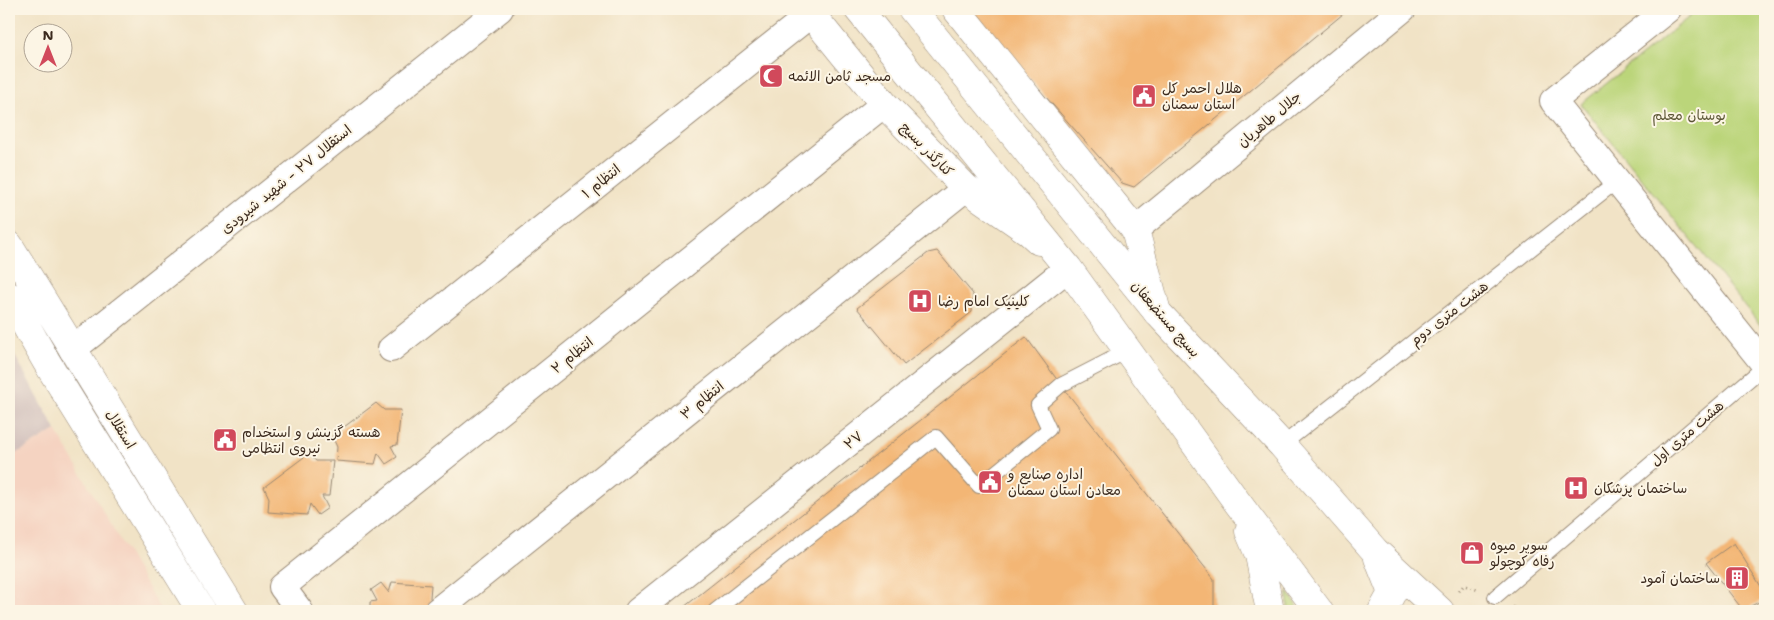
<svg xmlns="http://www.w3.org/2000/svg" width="1774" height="620" font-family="'Shantell Sans','Playpen Sans Arabic',sans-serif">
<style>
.built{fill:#f5d3c1}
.industrial{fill:#d1c0bc}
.green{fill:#bbd57a;stroke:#7b804c}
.building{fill:#f3b675}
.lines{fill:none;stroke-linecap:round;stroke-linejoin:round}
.service-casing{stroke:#968672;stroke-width:16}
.minor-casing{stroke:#968672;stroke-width:28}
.tertiary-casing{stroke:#968672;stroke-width:29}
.secondary-casing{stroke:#968672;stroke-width:29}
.primary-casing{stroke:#968672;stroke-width:29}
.path{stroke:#968672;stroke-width:3;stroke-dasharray:1 4;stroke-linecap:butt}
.service{stroke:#fff;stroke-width:14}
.minor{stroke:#fff;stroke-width:26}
.tertiary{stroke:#fff;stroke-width:28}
.secondary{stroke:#fff;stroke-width:28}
.primary{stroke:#fff;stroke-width:28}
.labels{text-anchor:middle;stroke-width:4;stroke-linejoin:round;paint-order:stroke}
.poi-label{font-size:14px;fill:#3b2a1e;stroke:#fcf5e5;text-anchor:start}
.park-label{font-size:14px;fill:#5b5535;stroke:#fcf5e5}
.street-label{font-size:14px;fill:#3b2a1e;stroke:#fcf5e5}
</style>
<rect width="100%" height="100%" fill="#fcf5e5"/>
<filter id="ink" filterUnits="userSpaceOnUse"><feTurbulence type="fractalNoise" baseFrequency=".02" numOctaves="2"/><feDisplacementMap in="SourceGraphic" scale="10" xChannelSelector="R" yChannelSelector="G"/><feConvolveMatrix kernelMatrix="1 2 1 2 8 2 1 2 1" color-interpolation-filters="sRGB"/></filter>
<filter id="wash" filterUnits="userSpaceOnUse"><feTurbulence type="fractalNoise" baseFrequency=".0096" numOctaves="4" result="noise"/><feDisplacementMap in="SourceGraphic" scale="20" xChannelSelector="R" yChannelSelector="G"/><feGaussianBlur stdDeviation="1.12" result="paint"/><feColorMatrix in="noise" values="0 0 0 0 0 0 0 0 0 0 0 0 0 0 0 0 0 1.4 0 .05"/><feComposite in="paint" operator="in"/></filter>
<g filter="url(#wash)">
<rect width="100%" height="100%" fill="#f1e3c6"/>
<path class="built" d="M56,430L161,611H9V458Z"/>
<path class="industrial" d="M9,345L56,430L9,458Z"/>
<path class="green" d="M1699,9H1765V331L1581,104Z
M1288,591L1300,611H1288Z"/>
<g id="blocks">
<path class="building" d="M968,9H1349L1134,187L1122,183Z
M937,251L973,294L972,312L904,365L857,308L928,253Z
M1026,337L1061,385L1214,579V611H679Z
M376,403L384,410H401L397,445L391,446L397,457L386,464L378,453L375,464L336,461L337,447L332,436Z
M308,454L316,461H333L329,496H322L328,508L318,515L310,504L307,515L268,512L269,498L264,487Z
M1734,543L1765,593V599L1743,610L1706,563Z
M392,582L431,585L430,598L436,610L434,611H370V602L377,601L371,590L381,583L389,593Z"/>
</g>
</g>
<g filter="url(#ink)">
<use href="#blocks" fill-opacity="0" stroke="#968672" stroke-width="1"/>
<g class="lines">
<defs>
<path id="service" d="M1282,445L1617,181
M1495,597L1765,366
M715,611L936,437L979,486L1049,429L1038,405L1061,385L1127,351"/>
<path id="minor" d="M1668,9L1553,101L1765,365
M1135,230L1403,9
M391,349L811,14
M72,350L500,9
M300,611L282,587L884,104
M437,611L966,188
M638,611L1068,268"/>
<path id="tertiary" d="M9,245L234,611
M9,296L46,361L201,611"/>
<path id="secondary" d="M807,9L884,104L966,188L1028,231L1039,241
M956,9L1135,230L1157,312"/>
<path id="primary" d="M858,9L1068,268L1237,502L1319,611
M912,9L1157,312L1282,445L1375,551L1440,611
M1249,531L1259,555L1270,611
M1378,558L1392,593L1382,611"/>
</defs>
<use href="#service" class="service-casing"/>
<use href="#minor" class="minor-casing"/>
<use href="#tertiary" class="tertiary-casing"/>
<use href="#secondary" class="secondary-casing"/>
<use href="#primary" class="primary-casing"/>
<path class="path" d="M1459,591L1464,585L1478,590
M1513,607L1521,611"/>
<use href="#service" class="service"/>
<use href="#minor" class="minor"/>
<use href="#tertiary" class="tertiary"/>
<use href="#secondary" class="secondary"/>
<use href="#primary" class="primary"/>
</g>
</g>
<defs>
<symbol id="mosque-square" viewBox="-11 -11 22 22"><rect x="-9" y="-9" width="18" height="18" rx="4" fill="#d1495b" stroke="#fcf5e5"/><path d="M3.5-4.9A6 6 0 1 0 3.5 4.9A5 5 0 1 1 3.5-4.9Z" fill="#fff"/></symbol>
<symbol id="civic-square" viewBox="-11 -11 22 22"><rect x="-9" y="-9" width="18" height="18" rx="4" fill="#d1495b" stroke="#fcf5e5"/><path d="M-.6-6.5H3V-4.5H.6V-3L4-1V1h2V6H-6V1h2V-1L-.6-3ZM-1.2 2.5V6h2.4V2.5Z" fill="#fff"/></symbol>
<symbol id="hospital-square" viewBox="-11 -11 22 22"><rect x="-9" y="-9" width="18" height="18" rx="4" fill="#d1495b" stroke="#fcf5e5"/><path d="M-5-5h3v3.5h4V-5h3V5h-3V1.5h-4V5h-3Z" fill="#fff"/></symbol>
<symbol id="shop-square" viewBox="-11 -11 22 22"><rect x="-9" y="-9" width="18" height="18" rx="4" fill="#d1495b" stroke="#fcf5e5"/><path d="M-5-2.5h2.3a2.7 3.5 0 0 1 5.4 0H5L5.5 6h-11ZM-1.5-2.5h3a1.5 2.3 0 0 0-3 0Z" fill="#fff"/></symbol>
<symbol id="building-square" viewBox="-11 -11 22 22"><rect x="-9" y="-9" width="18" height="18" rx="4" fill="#d1495b" stroke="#fcf5e5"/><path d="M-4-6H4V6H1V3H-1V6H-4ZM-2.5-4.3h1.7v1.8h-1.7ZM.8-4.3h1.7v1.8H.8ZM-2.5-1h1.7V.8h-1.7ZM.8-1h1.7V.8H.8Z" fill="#fff"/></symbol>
</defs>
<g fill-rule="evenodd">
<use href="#mosque-square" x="757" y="62" width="28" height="28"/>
<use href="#civic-square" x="1130" y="82" width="28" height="28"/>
<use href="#hospital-square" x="906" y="287" width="28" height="28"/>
<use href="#civic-square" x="211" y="426" width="28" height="28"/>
<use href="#civic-square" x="976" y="468" width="28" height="28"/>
<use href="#hospital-square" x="1562" y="474" width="28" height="28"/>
<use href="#shop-square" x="1458" y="539" width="28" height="28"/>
<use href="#building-square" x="1723" y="564" width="28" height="28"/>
</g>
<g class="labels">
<g class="poi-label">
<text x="788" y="81">مسجد ثامن الائمه</text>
<text x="1162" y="93">هلال احمر کل<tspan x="1162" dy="16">استان سمنان</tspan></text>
<text x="938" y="306">کلینیک امام رضا</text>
<text x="242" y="437">هسته گزینش و استخدام<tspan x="242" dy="16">نیروی انتظامی</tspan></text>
<text x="1008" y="479">اداره صنایع و<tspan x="1008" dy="16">معادن استان سمنان</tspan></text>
<text x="1594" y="493">ساختمان پزشکان</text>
<text x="1490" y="550">سوپر میوه<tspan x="1490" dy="16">رفاه کوچولو</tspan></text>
<text x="1720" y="583" text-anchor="end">ساختمان آمود</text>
</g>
<g class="park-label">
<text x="1689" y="120">بوستان معلم</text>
</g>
<g class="street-label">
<text transform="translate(1269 119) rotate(-40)" y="5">جلال طاهریان</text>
<text transform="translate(927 149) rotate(46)" y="5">کنارگذر بسیج</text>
<text transform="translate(286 179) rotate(-39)" y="5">استقلال ۲۷ - شهید شیرودی</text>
<text transform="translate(601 181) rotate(-39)" y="5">انتظام ۱</text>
<text transform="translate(1449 313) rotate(-38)" y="5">هشت متری دوم</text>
<text transform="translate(1166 319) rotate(49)" y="5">بسیج مستضعفان</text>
<text transform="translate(572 355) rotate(-39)" y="5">انتظام ۲</text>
<text transform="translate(702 400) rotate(-39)" y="5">انتظام ۳</text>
<text transform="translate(121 429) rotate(58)" y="5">استقلال</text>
<text transform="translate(1687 433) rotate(-41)" y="5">هشت متری اول</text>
<text transform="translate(853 440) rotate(-39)" y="5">۲۷</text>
</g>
</g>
<rect width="1774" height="620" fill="none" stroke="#fcf5e5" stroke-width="30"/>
<g transform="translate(48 48)"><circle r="24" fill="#fcf5e5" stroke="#afa495"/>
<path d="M0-4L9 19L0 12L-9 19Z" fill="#d1495b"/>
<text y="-8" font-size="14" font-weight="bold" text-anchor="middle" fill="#3b2a1e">N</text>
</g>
</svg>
